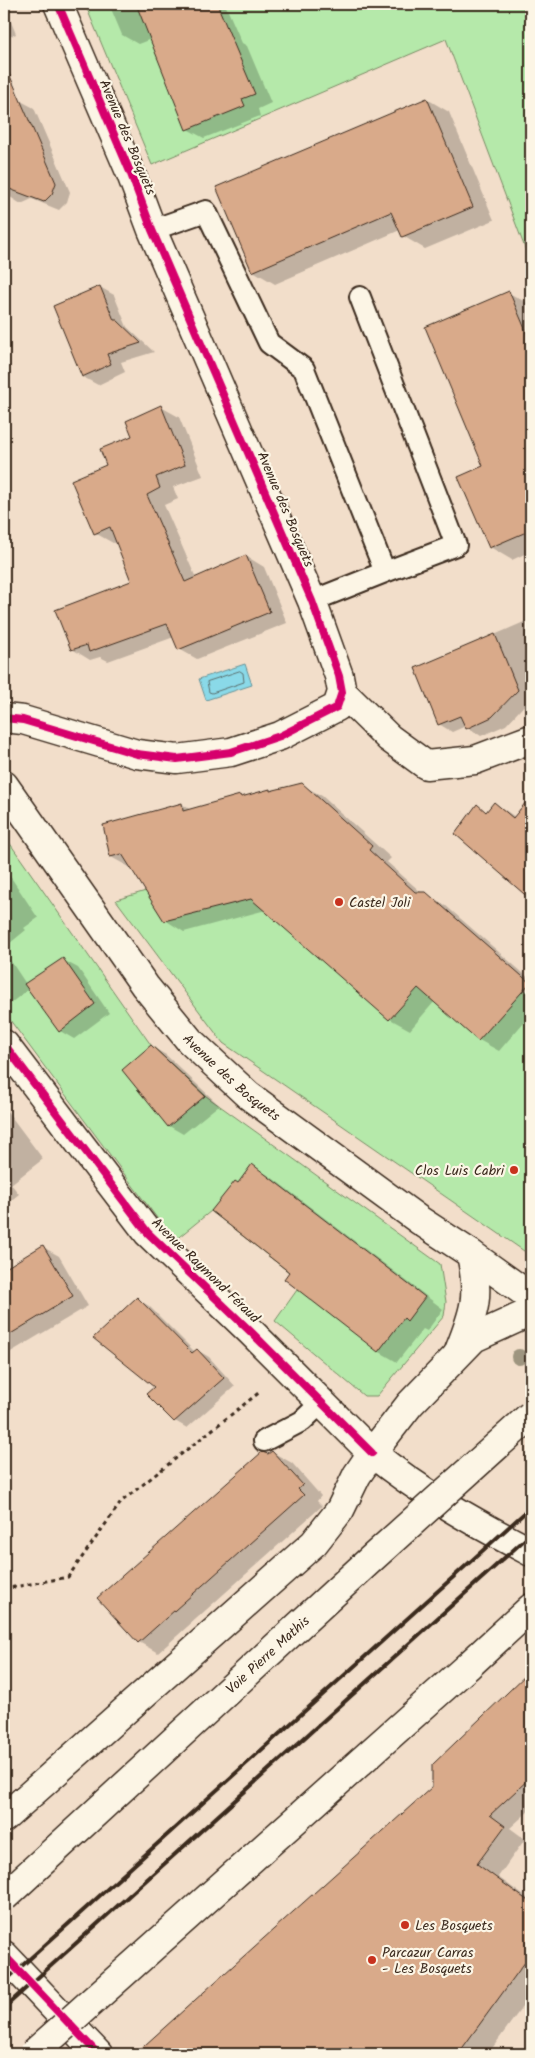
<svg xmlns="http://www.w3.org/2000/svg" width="535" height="2058" font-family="Kalam,sans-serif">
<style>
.green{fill:#b5e9aa;stroke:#788a64}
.water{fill:#8ad9e8;stroke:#6a9397}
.shadow{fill:#0003}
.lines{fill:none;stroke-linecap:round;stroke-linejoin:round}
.shore{stroke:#5b706f;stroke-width:1}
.building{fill:#d9aa8a;stroke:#3b2a1e}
.service-casing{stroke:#3b2a1e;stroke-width:24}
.minor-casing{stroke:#3b2a1e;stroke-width:31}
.tertiary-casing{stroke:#3b2a1e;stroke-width:31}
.secondary-casing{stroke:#3b2a1e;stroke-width:31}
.trunk-casing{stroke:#3b2a1e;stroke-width:31}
.path{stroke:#3b2a1e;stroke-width:3;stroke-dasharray:4 4;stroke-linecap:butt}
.service{stroke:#fcf5e5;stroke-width:20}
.minor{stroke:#fcf5e5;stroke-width:28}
.tertiary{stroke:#fcf5e5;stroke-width:28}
.secondary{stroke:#fcf5e5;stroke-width:28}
.trunk{stroke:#fcf5e5;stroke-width:28}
.rail{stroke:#3b2a1e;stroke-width:4}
.trunk-bridge-casing{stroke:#3b2a1e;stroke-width:31;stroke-linecap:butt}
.trunk-bridge{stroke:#fcf5e5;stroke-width:28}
.cycleway-casing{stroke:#fcf5e5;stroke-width:11}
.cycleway{stroke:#d6006c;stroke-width:8}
.tree{fill:#9e957f}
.poi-dot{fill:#c8321e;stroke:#fcf5e5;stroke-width:2}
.labels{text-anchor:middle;stroke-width:4.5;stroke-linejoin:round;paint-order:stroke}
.street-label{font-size:14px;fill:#3b2a1e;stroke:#fcf5e5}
.poi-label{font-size:14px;fill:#3b2a1e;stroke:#fcf5e5;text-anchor:start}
</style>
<rect width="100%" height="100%" fill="#f2deca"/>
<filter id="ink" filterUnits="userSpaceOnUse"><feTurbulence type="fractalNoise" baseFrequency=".02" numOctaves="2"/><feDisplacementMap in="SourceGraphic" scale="10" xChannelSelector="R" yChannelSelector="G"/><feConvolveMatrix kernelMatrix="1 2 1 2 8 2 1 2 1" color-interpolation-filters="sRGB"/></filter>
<g filter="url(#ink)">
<path class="green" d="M85,4H531V264L446,39L152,165Z
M4,835L151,1045L206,1096L440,1264L446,1302L444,1316L377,1396H364L275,1321L297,1290L289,1272L211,1211L174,1241L4,1012Z
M285,849L531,994V1252L524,1251L223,1043L116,900Z"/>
<path class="water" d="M245,664L252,685L206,700L199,679Z"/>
<path class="shadow" d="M109,4H225L242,43L247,46L271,103L258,109L260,116L204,138L187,129L151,39L138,44L122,35Z
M4,5L16,34L4,39Z
M427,99L449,112L494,220L425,249L403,236L400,230L275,284L253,271Z
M19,100L34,108L70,192L67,202L59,210L32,199L21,204L7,195L4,188V106Z
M100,287L114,295L127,327L154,352L121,362L125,372L98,385L83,377L54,307Z
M509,293L531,305V551L512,560L490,547L485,467Z
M161,407L179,417L203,476L173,487L178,499L164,505L196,578L246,556L264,567L287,623L197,659L179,649L174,637L108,661L100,657L90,660L72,649L133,582L117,542L113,543L95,533L108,465Z
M531,619V698L506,725L481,736L466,726L452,732L439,724L416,669Z
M302,785L322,796L391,858L387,862L422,893H425L445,905L531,980V1014L499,1051L479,1040L435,1001L410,1030L390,1019L266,910L184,932L165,920L131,868L111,857L182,804L191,810L269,790L272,792Z
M495,803L515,817L519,813L531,820V896L523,892L477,806L487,812Z
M4,867L38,918L24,928L26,930L4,948Z
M4,951L26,984L63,960L78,968L109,1013L74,1039L60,1031L29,989L8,1005H4Z
M152,1047L166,1055L219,1105L183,1134L169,1126Z
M4,1107L43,1159L11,1184L19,1194L4,1206Z
M252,1166L271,1177L443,1309L427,1331L423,1329L397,1362L378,1351L291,1272L238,1184Z
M43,1247L59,1256L88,1306L4,1356V1271Z
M137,1299L149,1306L195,1352L197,1350L209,1357L235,1386L187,1428L175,1421L148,1394L156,1387Z
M4,1413L7,1420L4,1422Z
M272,1452L292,1463L321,1496L317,1501L322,1506L158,1653L139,1642L268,1456Z
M531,1672V1809L510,1828L525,1839L498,1877L531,1901V1995L488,2054H158L146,2046L433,1788V1765Z"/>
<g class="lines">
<path class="shore" d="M240,671L243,673L244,682L212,693L209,692L207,682Z"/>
</g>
<path class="building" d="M136,4H217L255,94L242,99L245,106L186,130Z
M4,62L56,183L52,194L44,202L4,187Z
M427,98L473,207L402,237L391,212L252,272L216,187Z
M100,286L114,320H117L141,343L107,354L111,364L82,377L53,306Z
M509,291L531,343V530L489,548L458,477L483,466L425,327Z
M161,405L185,465L156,477L160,488L147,495L185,582L246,555L270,612L178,650L167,624L89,652L87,645L71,650L55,610L131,581L110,527L94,534L71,480L106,465L100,449L132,436L126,421Z
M495,634L518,690L492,717L466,729L460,716L438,725L415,668Z
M302,783L372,846L369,850L415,892H426L530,983L478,1041L418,988L389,1020L251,899L164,921L122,854L110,857L103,825L182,803L183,811L240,795L241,797L270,789V791Z
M531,796V900L455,834L477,804L486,812L494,802L513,818Z
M63,958L95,1004L59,1032L24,984Z
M151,1045L205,1096L168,1127L122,1070Z
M252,1164L425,1297L407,1321L404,1318L378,1352L284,1279L289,1272L211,1211L235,1181L238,1183Z
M43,1245L73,1296L4,1338V1269Z
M137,1297L192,1353L197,1349L224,1378L174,1422L146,1394L154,1387L93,1338Z
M272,1451L303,1485L298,1489L304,1495L138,1643L97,1598L262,1452L268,1454Z
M531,1670V1777L490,1815L505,1826L477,1864L531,1903V1954L458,2054H135L432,1787V1765Z"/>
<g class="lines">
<defs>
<path id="service" d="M152,230L206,211L269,343L304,369L385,572L456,545L360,297
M312,601L385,572
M264,1441L302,1421L321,1403"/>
<path id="minor" d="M342,692L389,738L426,765L475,760L528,740
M4,718L23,720L137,754L177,759L231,752L280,736L337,707L342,692L339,676L312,601L152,230L131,174L58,4
M4,1044L148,1233L250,1331L372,1453"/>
<path id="tertiary" d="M4,1955L98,2054"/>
<g id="secondary">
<path id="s1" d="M4,785L145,986L190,1041L248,1095L419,1220L471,1254L531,1297"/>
<path d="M531,1312L474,1338L410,1404L372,1453C421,1493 475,1523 531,1552"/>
<path d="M459,1351C475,1311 480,1296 471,1254"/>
</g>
<path id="trunk" d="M468,1666L531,1608
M4,1818L314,1543L340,1510L357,1475L372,1453"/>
</defs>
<use href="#service" class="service-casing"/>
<use href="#minor" class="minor-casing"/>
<use href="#tertiary" class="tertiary-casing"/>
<use href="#secondary" class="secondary-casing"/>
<use href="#trunk" class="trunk-casing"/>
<path class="path" d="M4,1589L68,1577L122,1501L261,1391"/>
<use href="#service" class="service"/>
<use href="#minor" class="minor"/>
<use href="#tertiary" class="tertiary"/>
<use href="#secondary" class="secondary"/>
<use href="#trunk" class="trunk"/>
<path class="rail" d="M4,1982L531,1507
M4,2008L531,1534"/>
<defs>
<g id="trunk-bridge">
<path id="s2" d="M4,1897L369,1561L531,1415"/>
<path d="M33,2054L468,1666"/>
</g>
</defs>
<use href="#trunk-bridge" class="trunk-bridge-casing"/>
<use href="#trunk-bridge" class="trunk-bridge"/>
<defs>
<path id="cycleway" d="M4,718L23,720L137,754L177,759L231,752L280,736L337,707L342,692L339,676L312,601L152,230L131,174L58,4
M4,1044L148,1233L250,1331L372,1453
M4,1955L98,2054"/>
</defs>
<use href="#cycleway" class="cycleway-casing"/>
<use href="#cycleway" class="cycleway"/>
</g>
<circle class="tree" cx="519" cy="1357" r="8"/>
</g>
<g class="poi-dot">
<circle cx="339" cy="902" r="5"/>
<circle cx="514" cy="1170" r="5"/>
<circle cx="405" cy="1925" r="5"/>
<circle cx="372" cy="1960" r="5"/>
</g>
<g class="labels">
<g class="street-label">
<text transform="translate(128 137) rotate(67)" y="5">Avenue des Bosquets</text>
<text transform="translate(286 509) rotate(67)" y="5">Avenue des Bosquets</text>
<text dy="5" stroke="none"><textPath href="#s1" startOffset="372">Avenue des Bosquets</textPath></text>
<text transform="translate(206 1270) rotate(44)" y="5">Avenue Raymond Féraud</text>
<text dy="5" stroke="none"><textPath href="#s2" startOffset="358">Voie Pierre Mathis</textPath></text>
</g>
<g class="poi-label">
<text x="349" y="907">Castel Joli</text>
<text x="504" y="1175" text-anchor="end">Clos Luis Cabri</text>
<text x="415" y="1930">Les Bosquets</text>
<text x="382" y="1957">Parcazur Carras<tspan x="382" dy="16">- Les Bosquets</tspan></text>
</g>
</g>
<rect width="535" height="2058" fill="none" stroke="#fcf5e5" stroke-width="20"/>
<rect x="10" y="10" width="515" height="2038" fill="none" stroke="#3b2a1e" stroke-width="2" filter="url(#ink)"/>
</svg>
